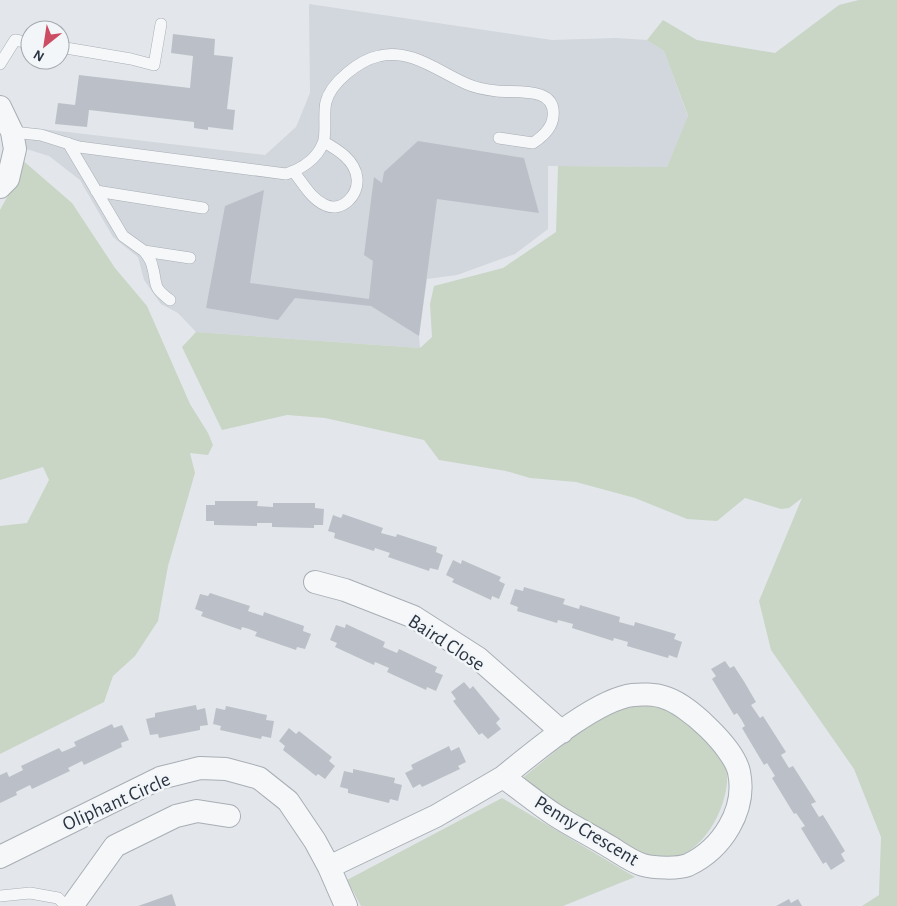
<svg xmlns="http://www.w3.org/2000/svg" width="897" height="906" font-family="'Alegreya Sans',sans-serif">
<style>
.built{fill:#d2d6dd}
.green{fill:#c9d5c5}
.building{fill:#bbc0c8}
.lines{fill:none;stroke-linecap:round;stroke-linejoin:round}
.lane-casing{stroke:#a8aeb5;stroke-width:12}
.street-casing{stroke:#a8aeb5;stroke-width:24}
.lane{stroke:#f6f7f9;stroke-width:11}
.street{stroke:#f6f7f9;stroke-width:22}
.labels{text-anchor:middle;stroke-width:5;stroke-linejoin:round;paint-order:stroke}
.street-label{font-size:20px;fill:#2b3543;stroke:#f3f6f8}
</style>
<rect width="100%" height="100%" fill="#e3e7eb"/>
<path class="built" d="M309,4L552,40L616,38L647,40L664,51L688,117L667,167L548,166V229L515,254L457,275L427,279L419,336L420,348L196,332L178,313L161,304L144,280L138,257L113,237L80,180L49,156L20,147L16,126L265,155L296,127L310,93Z"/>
<path class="green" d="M859,0H897V906H862L879,895L881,837L854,769L771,650L759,601L802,498L789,508L781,509L745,498L717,521L687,519L635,498L576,482L530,478L506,471L439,460L424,440L325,418L287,415L222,430L182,347L196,332L420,348L432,337L430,304L434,286L503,268L556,232L558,166L667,167L688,116L664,51L647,40L663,20L697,40L775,53L839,5Z
M20,158L72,203L115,268L147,306L190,404L208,433L213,445L208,455L190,453L195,473L168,566L158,621L135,656L113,676L104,702L0,754V526L27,523L49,480L43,467L0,480V210L11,190Z
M643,704C652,706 665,706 673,710C685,716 726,759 727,772C730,807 700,862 661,859C641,858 623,844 606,834C577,817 548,799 520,780L568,741L610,712Z
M502,798L635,877L563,906H361L347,880Z"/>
<path class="building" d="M173,34L215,39L214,55L233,57L227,109L235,110L233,130L208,127V130L194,128V122L89,110L87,127L55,124L58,103L75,105L79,75L190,88L193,56L171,53Z
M418,141L524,158L539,213L437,199L419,336L371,306L295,298L278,320L206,308L225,206L264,190L250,283L369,299L373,261L364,255L374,177L382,183L384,172Z
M215,501H258L257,506L273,507V503H315V508L324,509L323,525H314V528L272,527V523H257V526L214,525V521H206V505H215Z
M343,514L383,528L381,533L396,537L397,534L437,547L436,552L443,555L438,570L430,568L429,571L388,557L390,553L375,548L374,551L334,538L335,533L328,531L333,515L341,518Z
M453,560L461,564L462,560L501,577L499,581L505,584L499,599L492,596L491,600L452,582L454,579L446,575Z
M524,587L565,599L563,604L579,609L580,605L620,617L619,622L634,626L635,622L676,634L674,639L682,642L677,658L669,655L668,658L627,646L628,642L614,638L613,641L572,628L573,624L558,620L557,623L517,611L518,607L510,604L515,589L523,591Z
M210,593L250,606L248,611L263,616L264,612L304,626L303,631L311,634L305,649L297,647L296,650L255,636L257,632L249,629L242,627L241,630L201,616L203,612L195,609L200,594L208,596Z
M346,624L385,642L383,647L397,653L399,649L437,667L435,672L443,675L436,691L427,687L426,690L387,672L389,668L375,662L374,665L335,647L337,643L330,640L336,625L345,628Z
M725,661L730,668L734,666L745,683L756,702L751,705L760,718L763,716L786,752L781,755L789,768L793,766L816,802L811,804L819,817L823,815L845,851L841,854L845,861L831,870L826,862L823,864L801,828L805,826L796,813L794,814L772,778L775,776L767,763L764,765L742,728L745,726L741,719L737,713L734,715L712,679L716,676L711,669Z
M464,682L470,689L473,686L500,719L496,723L501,729L488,739L482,733L479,735L453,701L456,699L451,692Z
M196,705L197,710L205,708L208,725L200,726V730L159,738L158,734L150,735L146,719L155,717V713Z
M226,706L267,715L266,720L274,721L271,738L262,736L261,739L220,730L221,726L213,724L216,708L225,710Z
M112,724L114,728L122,725L129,740L121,743L122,747L84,765L82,761L68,768L70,771L32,789L30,785L16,792L17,795L0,803V775L7,772L9,777L23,770L21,766L59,748L62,752L76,746L74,742Z
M289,728L296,734L299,731L332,757L329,761L335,766L325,779L318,774L316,776L283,750L285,746L279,741Z
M449,746L451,751L459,747L466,762L458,766L460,769L422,787L420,784L413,788L405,773L413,769L411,765Z
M353,769L395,778L394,783L402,785L398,801L390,799L389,803L348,793V789L340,787L344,771L353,773Z
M172,894L176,906H138Z
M789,899L791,903L798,899L802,906H776Z"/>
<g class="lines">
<defs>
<path id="lane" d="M60,47L131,59L154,65L161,24
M0,64L15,40L30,43
M12,132L41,135L79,147L286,174C301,169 317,159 323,143C327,135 323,113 326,102C331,82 360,60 379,56C411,48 439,72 467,84C476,88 488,90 497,91C516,93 557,86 553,117C552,129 542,137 533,143L499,138
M68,143L123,236L144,251L190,258
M293,171C303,183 311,199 325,205C342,213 359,195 357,178C355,160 338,150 324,142
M96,191L203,208
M144,251C147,255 151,260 152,265C158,285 151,286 170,300
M0,896L30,893L58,898L66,906"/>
<path id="street" d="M0,107L12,132L15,149L8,179L0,187
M315,582L345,590L414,617L478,658L562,732
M0,857L160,778L200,768L226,769L259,778L288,801L315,841L329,867L346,906
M329,867L436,816L503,777C520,789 537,803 555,815C572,826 592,836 610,847C620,853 632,862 643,865C654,868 678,869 688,865C722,849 747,810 739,772C734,748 687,703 663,697C655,694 641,694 633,695C596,699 533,753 503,777
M72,906L115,846L176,816L197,811L229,816"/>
</defs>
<use href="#lane" class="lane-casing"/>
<use href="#street" class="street-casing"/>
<use href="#lane" class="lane"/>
<use href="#street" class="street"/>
</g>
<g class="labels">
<g class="street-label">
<text transform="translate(447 642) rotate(33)" y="7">Baird Close</text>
<text transform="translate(116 801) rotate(-24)" y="7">Oliphant Circle</text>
<text transform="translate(587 830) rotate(31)" y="7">Penny Crescent</text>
</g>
</g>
<g transform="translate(45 45) rotate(210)"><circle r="24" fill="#f3f6f8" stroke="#a3a9b0"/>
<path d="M0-4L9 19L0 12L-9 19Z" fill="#cc4c63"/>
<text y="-8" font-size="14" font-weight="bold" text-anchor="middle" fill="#2b3543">N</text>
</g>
</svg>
